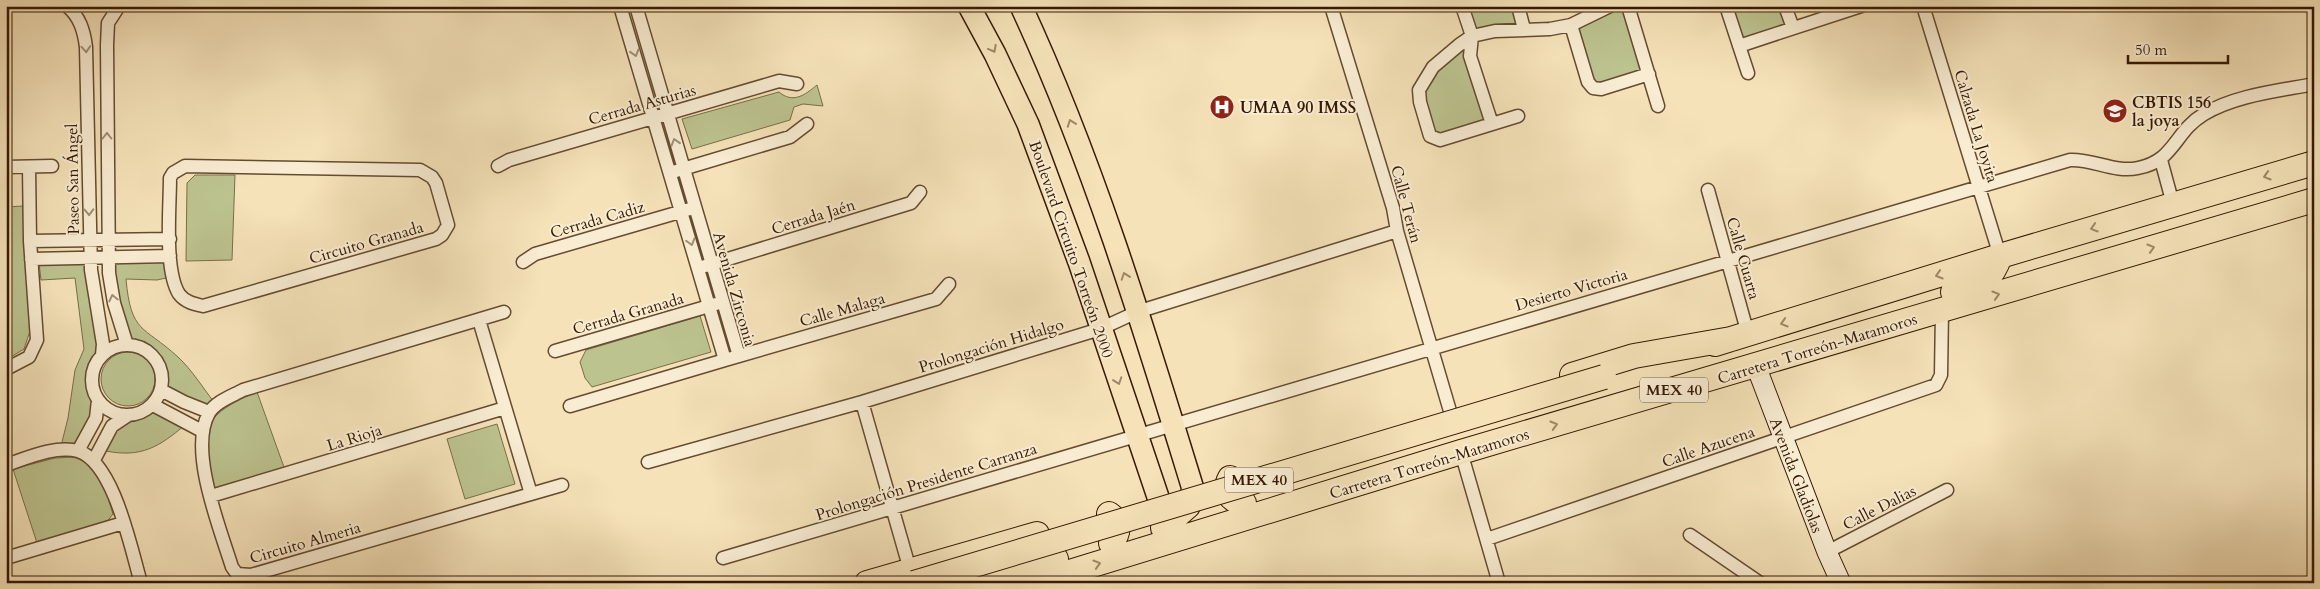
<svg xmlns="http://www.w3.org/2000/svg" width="2320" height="589" font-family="Cardo,serif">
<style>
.green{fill:#bcc38f;stroke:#796e49}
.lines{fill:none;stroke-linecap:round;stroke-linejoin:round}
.street-casing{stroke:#664b30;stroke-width:15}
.secondary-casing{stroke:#361903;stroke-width:21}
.primary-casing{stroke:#361903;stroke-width:24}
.highway-casing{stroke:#361903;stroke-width:26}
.street{stroke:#f8ecd2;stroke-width:12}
.secondary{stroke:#f8ecd2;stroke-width:19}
.primary{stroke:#f5e2b9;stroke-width:21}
.highway{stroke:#f5e2b9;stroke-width:24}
.highway-bridge-casing{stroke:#361903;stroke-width:26;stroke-linecap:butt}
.highway-bridge{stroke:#f5e2b9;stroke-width:24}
.oneway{stroke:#a18d75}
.oneway2{stroke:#9f8867}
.labels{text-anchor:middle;stroke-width:4;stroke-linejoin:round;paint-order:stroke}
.shield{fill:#f8ecd2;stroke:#705841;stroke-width:1}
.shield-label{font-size:15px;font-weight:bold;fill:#361903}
.poi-label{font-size:16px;font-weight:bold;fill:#361903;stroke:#f8ecd2;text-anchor:start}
.street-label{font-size:16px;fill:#361903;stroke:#f8ecd2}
</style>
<rect width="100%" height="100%" fill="#f5e2b9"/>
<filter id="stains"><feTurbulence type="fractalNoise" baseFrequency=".004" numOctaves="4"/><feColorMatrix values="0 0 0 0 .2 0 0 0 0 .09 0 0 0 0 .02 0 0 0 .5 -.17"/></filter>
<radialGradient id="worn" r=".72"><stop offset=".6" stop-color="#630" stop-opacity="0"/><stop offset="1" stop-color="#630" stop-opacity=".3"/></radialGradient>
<path class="green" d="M1464,6H1516L1521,26L1473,33Z
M1618,6H1624L1645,72L1594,85L1574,27Z
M1728,6H1783L1791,26L1740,43Z
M1467,45L1489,122L1435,136L1421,99L1436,68Z
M817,85L823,106L803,104L794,107L790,120L692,149L682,119L779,92C793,104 805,95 817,85Z
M195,175H235L232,260L186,261L187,183Z
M23,206L31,328L24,349L6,360V207Z
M112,260H167L166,278L157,280L126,279C131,334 143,325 178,357C192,370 203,388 214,402L208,408L167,386L165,371L157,355L127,335L119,313Z
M87,261L100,353L89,374V388L95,401V411L76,448L61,446L68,418L75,370L84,349L75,278L41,280L39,263Z
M700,316L711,352L592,387L585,378L580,362L586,350Z
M101 379a27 27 0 1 1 54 0a27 27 0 1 1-54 0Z
M257,392L285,470L214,489C200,431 199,416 257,392Z
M155,409L185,425C159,447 141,458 106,451L113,431L120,422L136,419Z
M497,424L515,484L465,499L447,439Z
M55,458C62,458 73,456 79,459C100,467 107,495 113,514L105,524L37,543L13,469Z"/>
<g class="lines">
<defs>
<path id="street" d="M67,6C80,17 84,31 86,47L91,270L103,344L102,355
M119,6L108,23L107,45L109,273L114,303L127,345
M620,6L725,360L936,299L949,284
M636,6L739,356
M1331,6L1393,208L1397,231L1450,411
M1462,6L1472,36L1470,56L1492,124
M1518,6L1524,29
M1628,6L1658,106
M1726,6L1748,73
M1785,6L1793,28
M1923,6L2000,256
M1571,25L1588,82L1593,88L1601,89L1649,74
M1739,46L1861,6
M1518,116L1440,140L1430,136L1420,102L1419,90L1433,67L1459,45L1472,36L1495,31L1550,29L1571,25L1610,6
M2161,160L2173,204
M185,166L420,170L432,177L436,183L448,225L442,235L436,239L203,306C194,304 185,302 179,294C164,270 170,208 170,178L173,173Z
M498,166L509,160L779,81L797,84
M6,167L52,166
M676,171L790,137L807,124
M1708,190L1748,334
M30,241L170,239
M31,259L170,256
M523,262L535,254L690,209
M705,266L911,203L920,192
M504,312L243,390C232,396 215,402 209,413C188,450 220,528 232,567L237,574L251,575L562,485
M479,320L531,494
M92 380a35 35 0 1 1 70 0a35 35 0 1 1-70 0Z
M555,351L716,304
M6,369L29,357L37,340L30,241L29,167
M161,390L184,402L209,412
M862,402L910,570
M153,405L202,431
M570,406L725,360
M78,451L96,418L98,400
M1461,452L1499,583
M94,460L112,426L127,416
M648,462L862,402L1100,329L1137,312L1397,231
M6,465C27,458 55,445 78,451C114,462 131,549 141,583
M211,496L505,408
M1690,535L1760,583
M1487,539L1936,385L1941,375L1942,311
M1827,552L1947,490
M6,558L123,523
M723,558L2070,160C2094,159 2114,173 2138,168C2175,161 2174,132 2204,114C2236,95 2278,91 2314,84"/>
<path id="secondary" d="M1756,366L1827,552L1841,583"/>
<path id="primary" d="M969,6L995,54L1028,124L1079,262L1159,500
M1021,6C1093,161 1143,326 1193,489"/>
<path id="highway" d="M1953,292C1980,282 1990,285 2000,256
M1715,344L2000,256L2314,163
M1572,375L1634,356L1731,339
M1230,478C1223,491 1230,501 1244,503
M1109,514C1120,522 1120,533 1111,543
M1163,528L1188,506L1193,493
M867,583L1037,534
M984,583L1056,559
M1034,583L1461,452L2314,200"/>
</defs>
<use href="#street" class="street-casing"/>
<use href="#secondary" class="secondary-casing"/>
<use href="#primary" class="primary-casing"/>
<use href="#highway" class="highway-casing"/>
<use href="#street" class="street"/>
<use href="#secondary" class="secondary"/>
<use href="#primary" class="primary"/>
<use href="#highway" class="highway"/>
<defs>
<path id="highway-bridge" d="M914,583L1604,377"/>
</defs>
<use href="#highway-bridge" class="highway-bridge-casing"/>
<use href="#highway-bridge" class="highway-bridge"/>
</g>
<defs><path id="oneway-chevron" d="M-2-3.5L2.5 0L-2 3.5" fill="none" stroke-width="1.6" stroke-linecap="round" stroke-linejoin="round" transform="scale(1.25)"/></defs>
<g class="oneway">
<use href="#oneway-chevron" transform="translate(86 49) rotate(86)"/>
<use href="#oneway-chevron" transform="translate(635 53) rotate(73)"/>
<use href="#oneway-chevron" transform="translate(107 136) rotate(-90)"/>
<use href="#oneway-chevron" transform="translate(675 142) rotate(-107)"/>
<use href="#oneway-chevron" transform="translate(89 212) rotate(89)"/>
<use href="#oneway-chevron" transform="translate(691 242) rotate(74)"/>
<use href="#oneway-chevron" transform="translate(113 298) rotate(-103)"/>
</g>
<g class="oneway2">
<use href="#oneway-chevron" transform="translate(993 49) rotate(62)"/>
<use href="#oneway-chevron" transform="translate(1071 123) rotate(-110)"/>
<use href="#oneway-chevron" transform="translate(2267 176) rotate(163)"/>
<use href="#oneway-chevron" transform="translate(2094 228) rotate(163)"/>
<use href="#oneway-chevron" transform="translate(2151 248) rotate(-17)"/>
<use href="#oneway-chevron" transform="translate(1939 275) rotate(163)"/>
<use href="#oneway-chevron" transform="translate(1125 276) rotate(-109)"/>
<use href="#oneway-chevron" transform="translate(1996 295) rotate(-17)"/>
<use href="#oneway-chevron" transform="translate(1784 323) rotate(163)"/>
<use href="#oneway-chevron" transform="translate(1118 381) rotate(71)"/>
<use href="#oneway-chevron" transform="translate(1554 425) rotate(-16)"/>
<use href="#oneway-chevron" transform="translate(1097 564) rotate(-17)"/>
</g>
<defs>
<symbol id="hospital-disc" viewBox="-11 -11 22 22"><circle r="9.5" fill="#8f2418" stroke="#f8ecd2"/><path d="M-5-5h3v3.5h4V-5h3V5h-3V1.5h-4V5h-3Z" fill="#fff"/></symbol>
<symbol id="school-disc" viewBox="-11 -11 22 22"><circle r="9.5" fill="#8f2418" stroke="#f8ecd2"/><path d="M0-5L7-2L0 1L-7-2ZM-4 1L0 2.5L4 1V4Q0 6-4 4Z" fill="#fff"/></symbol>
</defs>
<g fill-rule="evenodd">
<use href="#hospital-disc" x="1208" y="93" width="28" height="28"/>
<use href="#school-disc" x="2101" y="97" width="28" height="28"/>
</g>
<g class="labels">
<g class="shield">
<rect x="1640" y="377.5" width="68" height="25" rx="4"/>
<rect x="1225" y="467.5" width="68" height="25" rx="4"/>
</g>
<g class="shield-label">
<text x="1674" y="395">MEX 40</text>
<text x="1259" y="485">MEX 40</text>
</g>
<g class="poi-label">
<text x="2132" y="108">CBTIS 156<tspan x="2132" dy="18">la joya</tspan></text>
<text x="1240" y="113">UMAA 90 IMSS</text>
</g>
<g class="street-label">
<text transform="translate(642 104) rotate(-16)" y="6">Cerrada Asturias</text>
<text transform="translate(1977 126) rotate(73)" y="6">Calzada La Joyita</text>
<text transform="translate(72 179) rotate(-91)" y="6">Paseo San Ángel</text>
<text transform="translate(1407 204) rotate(75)" y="6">Calle Terán</text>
<text transform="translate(813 216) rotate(-17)" y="6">Cerrada Jaén</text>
<text transform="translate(597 219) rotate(-16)" y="6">Cerrada Cadiz</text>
<text transform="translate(366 242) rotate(-16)" y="6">Circuito Granada</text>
<text transform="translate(1072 249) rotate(71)" y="6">Boulevard Circuito Torreón 2000</text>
<text transform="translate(1744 258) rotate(74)" y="6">Calle Cuarta</text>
<text transform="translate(735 289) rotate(74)" y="6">Avenida Zirconia</text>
<text transform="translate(1571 289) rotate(-16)" y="6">Desierto Victoria</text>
<text transform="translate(842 309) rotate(-16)" y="6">Calle Malaga</text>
<text transform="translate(628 313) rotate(-16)" y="6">Cerrada Granada</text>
<text transform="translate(991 345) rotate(-17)" y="6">Prolongación Hidalgo</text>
<text transform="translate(1817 348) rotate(-17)" y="6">Carretera Torreón-Matamoros</text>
<text transform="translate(354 437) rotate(-17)" y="6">La Rioja</text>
<text transform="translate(1708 446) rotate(-19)" y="6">Calle Azucena</text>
<text transform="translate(1429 463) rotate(-17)" y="6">Carretera Torreón-Matamoros</text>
<text transform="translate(1797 475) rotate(69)" y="6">Avenida Gladiolas</text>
<text transform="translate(926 481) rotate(-17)" y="6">Prolongación Presidente Carranza</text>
<text transform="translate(1879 507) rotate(-27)" y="6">Calle Dalias</text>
<text transform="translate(305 542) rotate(-16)" y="6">Circuito Almeria</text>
</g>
</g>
<rect width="2320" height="589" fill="none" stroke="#f5e2b9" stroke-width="25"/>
<rect x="8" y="8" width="2305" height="574" fill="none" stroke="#361903" stroke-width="2.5"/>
<rect x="12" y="12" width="2295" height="564" fill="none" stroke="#361903"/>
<path d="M2128 55v8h100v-8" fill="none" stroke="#361903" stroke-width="2.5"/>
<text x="2135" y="55" font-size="15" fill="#361903" stroke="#f8ecd2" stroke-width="4" paint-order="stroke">50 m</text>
<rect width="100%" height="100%" filter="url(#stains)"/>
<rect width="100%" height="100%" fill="url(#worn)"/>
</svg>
